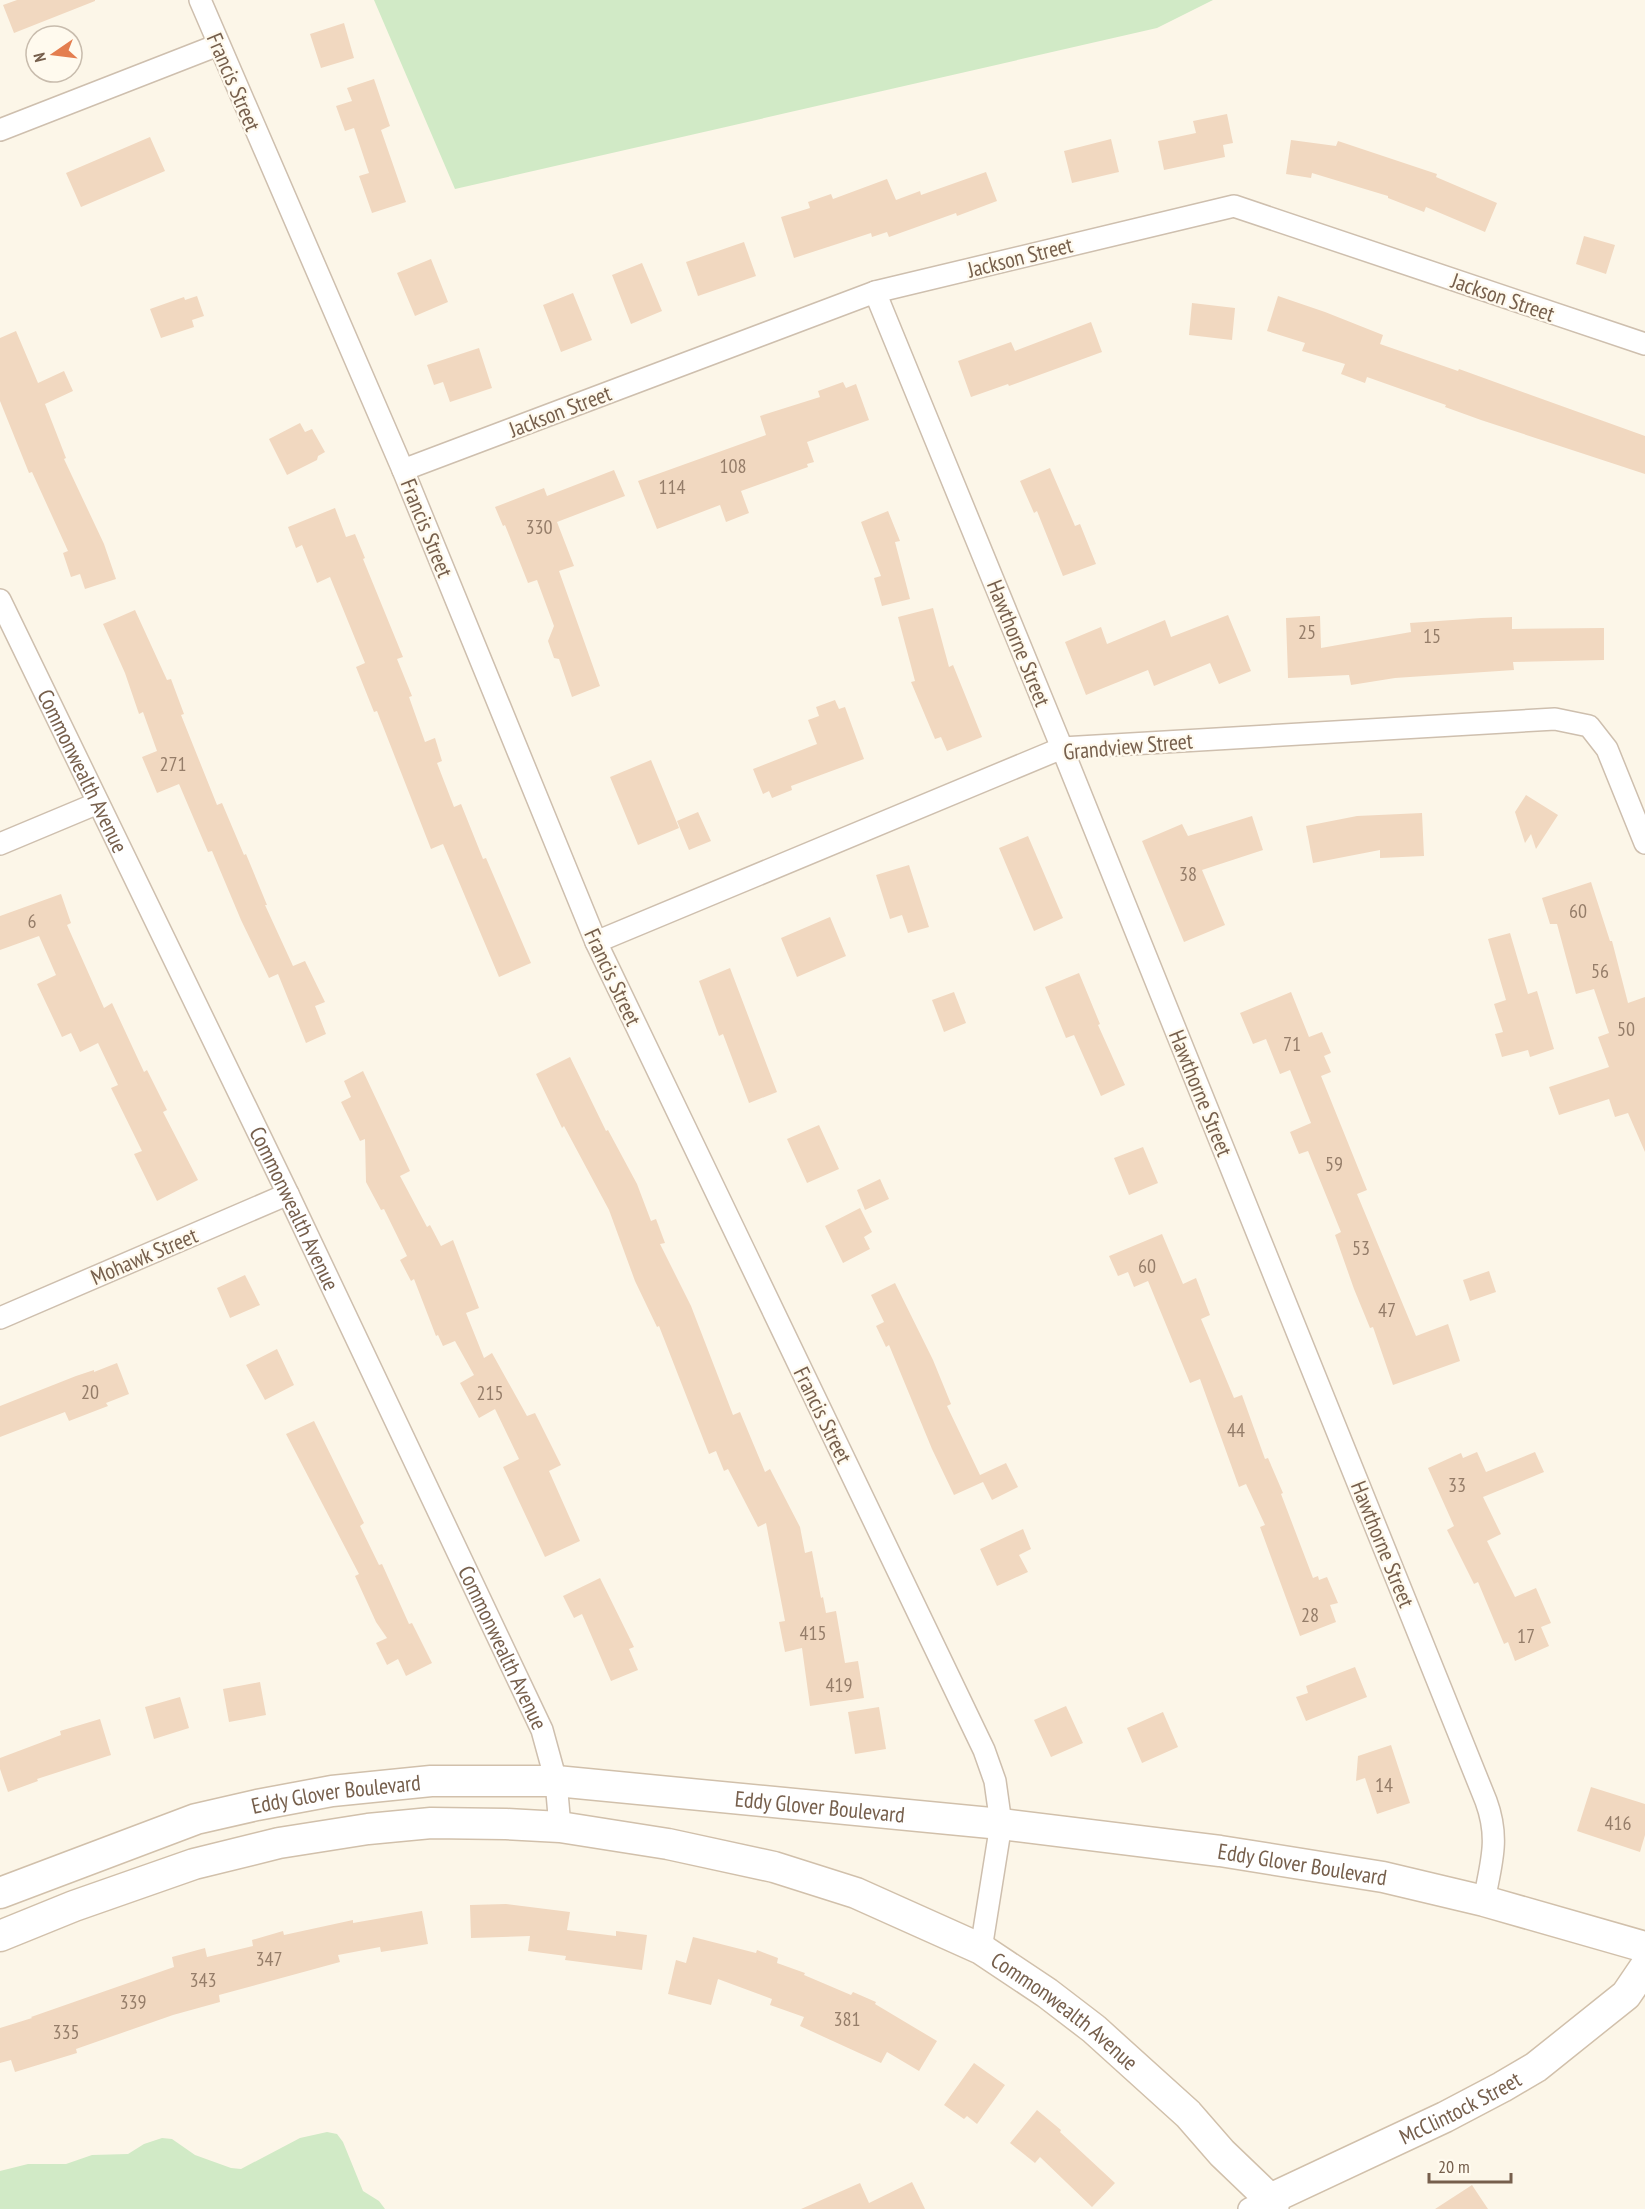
<svg xmlns="http://www.w3.org/2000/svg" width="1645" height="2209" font-family="'PT Sans Narrow',sans-serif">
<style>
.green{fill:#d1eac6}
.building{fill:#f1d8c0}
.lines{fill:none;stroke-linecap:round;stroke-linejoin:round}
.street-casing{stroke:#cebfae;stroke-width:24}
.secondary-casing{stroke:#d1c0ab;stroke-width:33}
.street{stroke:#fff;stroke-width:21}
.secondary{stroke:#fff;stroke-width:30}
.labels{text-anchor:middle;stroke-width:4.5;stroke-linejoin:round;paint-order:stroke}
.number-label{font-size:20px;fill:#957d69}
.street-label{font-size:22px;fill:#765f4c;stroke:#fffaee}
</style>
<rect width="100%" height="100%" fill="#fcf6e8"/>
<path class="green" d="M374,0H1213L1157,28L455,189Z
M327,2132L337,2134L343,2142L363,2191L379,2201L385,2209H0V2171L28,2164H66L92,2155L128,2154L144,2144L162,2138L172,2139L195,2155L231,2168L241,2169L300,2138Z"/>
<path class="building" d="M17,0H95V1L14,33L3,5Z
M344,23L354,58L321,68L310,34Z
M374,79L390,126L381,130L406,202L372,213L359,176L369,173L354,128L345,131L336,106L352,101L347,88Z
M1227,114L1233,143L1223,145L1225,157L1164,170L1158,141L1196,133L1193,121Z
M150,137L165,171L81,207L66,173Z
M1111,139L1119,172L1072,183L1064,151Z
M1291,140L1336,146L1338,141L1437,174L1436,177L1497,203L1485,232L1426,207L1424,212L1388,198V196L1312,173L1311,178L1286,174Z
M986,172L997,201L957,216L956,213L889,237L887,232L872,237L871,233L794,258L781,217L810,208L808,202L831,194L833,199L887,179L896,200L920,191L921,195Z
M1584,236L1615,245L1606,274L1576,264Z
M744,242L756,276L698,296L686,262Z
M431,259L448,302L415,316L397,273Z
M642,263L662,311L631,324L612,275Z
M573,293L592,340L561,352L543,305Z
M197,296L204,316L192,320L194,327L161,338L150,309L184,297L185,300Z
M1278,296L1325,312L1383,335L1380,344L1458,371L1459,369L1645,436V474L1481,420L1445,407L1446,405L1367,377L1365,383L1341,374L1345,364L1302,351L1305,343L1267,331Z
M1192,303L1235,308L1232,340L1189,335Z
M1091,322L1102,352L1009,386L1008,384L971,397L958,361L1011,342L1015,351Z
M16,331L38,383L64,371L73,391L45,404L66,458L64,459L104,544L116,579L85,589L80,574L71,577L63,553L68,551L32,472L29,473L0,401V338Z
M479,348L492,388L450,402L443,382L434,385L427,365Z
M843,382L846,388L856,384L869,420L807,442L814,462L807,464L808,467L741,491L749,513L726,522L720,505L657,529L638,481L766,435L760,416L820,397L818,391Z
M300,423L305,432L312,429L325,452L318,456L317,460L287,475L269,439Z
M1050,468L1075,526L1080,524L1096,564L1063,576L1037,511L1034,513L1020,481Z
M614,470L625,496L557,522L574,566L559,571L600,686L572,697L559,659L554,658L548,641L554,626L537,580L528,583L505,525L503,526L495,507L544,488L547,496Z
M335,508L346,537L355,534L365,558L363,559L403,657L397,659L412,696L409,697L425,742L435,738L442,761L437,763L454,807L461,804L483,859L486,858L531,963L499,977L443,844L431,849L377,711L374,712L356,667L365,663L330,577L317,583L302,545L296,548L288,527Z
M888,511L900,541L895,542L910,599L882,606L874,578L881,576L861,522Z
M933,608L949,667L953,665L982,737L947,751L941,737L935,739L911,682L915,681L898,617Z
M135,610L167,680L171,679L184,714L181,715L217,805L222,803L244,855L246,854L267,905H265L293,966L305,961L325,1002L315,1006L326,1034L306,1043L278,974L269,978L241,920L212,851L208,852L179,784L157,793L142,757L157,751L143,712L139,714L125,673L103,624Z
M1228,615L1251,671L1219,684L1210,663L1154,686L1148,670L1086,695L1065,642L1101,627L1107,644L1165,620L1171,637Z
M1320,616L1321,648L1411,632L1410,623L1481,618L1512,617V629L1604,628V660L1513,662L1514,670L1395,678L1351,685L1349,675L1288,678L1286,618Z
M835,700L839,709L845,707L864,759L791,786L792,790L772,798L769,791L763,794L753,769L817,744L808,720L819,716L816,707Z
M651,760L679,828L638,845L610,777Z
M1526,795L1558,815L1536,849L1531,834L1525,843L1515,812Z
M698,812L711,841L689,850L677,821Z
M1422,813L1424,856L1380,858V850L1313,863L1306,826L1357,816Z
M1252,816L1263,850L1202,870L1225,925L1184,942L1142,841L1182,824L1188,836Z
M1028,836L1063,918L1034,931L999,848Z
M909,865L929,927L908,933L902,915L890,919L876,875Z
M1591,882L1610,941H1612L1628,1003L1645,997V1152L1628,1113L1615,1117L1609,1099L1559,1115L1549,1087L1609,1067L1598,1037L1609,1033L1594,989L1576,994L1557,924H1550L1542,898Z
M61,894L71,923L67,925L104,1008L112,1003L144,1072L147,1070L167,1110L163,1112L198,1180L157,1201L134,1154L142,1151L111,1088L118,1085L98,1043L80,1052L71,1033L62,1037L37,984L56,975L39,936L0,950V916Z
M830,917L846,956L797,977L781,938Z
M1510,933L1528,994L1537,991L1554,1049L1530,1057L1528,1050L1502,1057L1495,1034L1503,1032L1494,1004L1506,1000L1488,939Z
M730,968L777,1092L749,1103L723,1034L719,1036L699,981Z
M1079,973L1100,1024L1098,1025L1125,1085L1101,1096L1074,1035L1066,1038L1045,987Z
M954,992L966,1023L944,1032L932,1000Z
M1291,992L1309,1037L1322,1032L1331,1053L1324,1056L1331,1072L1321,1076L1367,1190L1357,1194L1416,1336L1448,1324L1460,1361L1393,1385L1373,1327L1370,1328L1354,1289L1335,1235L1341,1232L1308,1151L1299,1154L1290,1132L1311,1123L1290,1070L1280,1074L1266,1039L1253,1044L1240,1013Z
M570,1057L606,1131L608,1130L637,1184L651,1221L656,1219L665,1243L660,1244L691,1306L733,1415L740,1412L765,1472L770,1469L800,1527L805,1553L812,1551L821,1598L823,1597L826,1613L836,1611L845,1663L858,1661L864,1698L810,1706L802,1648L785,1652L779,1622L785,1621L766,1523L758,1527L728,1469L724,1471L716,1451L709,1454L659,1326L657,1327L635,1281L609,1210L564,1126L562,1128L536,1074Z
M363,1071L410,1171L400,1176L427,1227L430,1225L441,1246L453,1240L479,1308L466,1313L484,1358L492,1353L527,1416L535,1413L561,1465L549,1471L580,1541L545,1557L503,1467L519,1459L495,1409L479,1418L460,1383L474,1375L455,1341L443,1346L438,1335L436,1336L414,1279L411,1281L400,1260L407,1256L384,1209L381,1210L366,1182L365,1139L360,1141L341,1102L351,1097L344,1081Z
M819,1125L839,1169L807,1183L787,1139Z
M1143,1147L1158,1183L1129,1195L1114,1158Z
M880,1179L889,1199L865,1210L857,1190Z
M860,1208L872,1232L864,1237L870,1249L843,1263L825,1226Z
M1162,1234L1183,1284L1196,1278L1210,1315L1201,1319L1234,1398L1242,1395L1265,1459L1268,1458L1283,1493L1281,1494L1313,1578L1318,1576L1319,1580L1327,1577L1338,1603L1330,1605L1336,1622L1300,1636L1260,1527L1265,1525L1246,1484L1239,1487L1200,1379L1190,1383L1148,1281L1134,1287L1128,1272L1118,1276L1109,1256Z
M1489,1271L1496,1292L1470,1301L1463,1280Z
M245,1275L260,1305L230,1318L217,1288Z
M895,1283L933,1360L951,1404L947,1406L980,1475L1006,1463L1018,1487L992,1500L983,1482L954,1495L932,1449L889,1345L886,1347L876,1326L884,1322L871,1295Z
M277,1349L294,1385L265,1400L246,1365Z
M117,1363L129,1394L106,1403L108,1406L69,1421L65,1412L0,1437V1406L76,1376L94,1370V1372Z
M314,1421L364,1523L360,1526L379,1565L382,1564L409,1624L412,1623L432,1663L406,1676L398,1659L387,1665L376,1643L387,1638L376,1622L355,1576L359,1574L286,1434Z
M1477,1452L1486,1472L1535,1452L1544,1472L1483,1497L1501,1534L1487,1541L1515,1597L1536,1588L1551,1623L1541,1627L1549,1646L1515,1661L1508,1642L1504,1644L1478,1582L1474,1584L1447,1530L1454,1526L1428,1468L1461,1453L1463,1458Z
M1023,1529L1031,1549L1019,1555L1028,1572L997,1586L980,1549Z
M600,1578L634,1647L629,1649L638,1670L611,1681L582,1614L574,1618L563,1596Z
M1355,1667L1367,1697L1306,1721L1296,1697L1308,1693L1306,1686Z
M260,1682L266,1715L229,1722L223,1689Z
M180,1697L189,1728L154,1739L145,1707Z
M1066,1706L1083,1743L1051,1757L1034,1720Z
M879,1707L886,1749L855,1754L848,1712Z
M1163,1712L1178,1747L1142,1763L1127,1728Z
M100,1719L111,1755L37,1779L38,1781L8,1792L0,1769V1758L61,1735L60,1731Z
M1391,1745L1410,1803L1377,1814L1365,1778L1356,1781L1358,1756Z
M1591,1787L1645,1804V1835L1640,1852L1577,1831Z
M506,1904L570,1912L567,1930L616,1936V1931L647,1935L642,1970L565,1960L566,1956L528,1951L530,1936L471,1938L470,1905Z
M422,1911L428,1944L381,1952L380,1947L338,1955L340,1962L219,1995L220,2002L173,2015L76,2049L77,2053L15,2072L11,2060L0,2063V2028L32,2018L31,2017L174,1967L172,1957L205,1948L207,1957L253,1946L252,1940L283,1931L284,1935L353,1920V1923Z
M693,1937L756,1953L757,1950L778,1958L777,1963L805,1973L804,1975L851,1995L853,1992L876,2002L875,2004L937,2041L919,2071L887,2052L881,2063L800,2026L804,2017L770,2005L772,1999L718,1979L711,2005L668,1994L676,1960L686,1963Z
M974,2063L1005,2085L977,2124L967,2116L964,2119L944,2105Z
M1037,2110L1061,2130L1060,2132L1115,2183L1092,2207L1040,2157L1035,2163L1010,2143Z
M912,2182L925,2209H801L860,2183L869,2203Z
M1472,2185L1488,2209H1435Z"/>
<g class="lines">
<defs>
<g id="street">
<path d="M200,0L403,470L596,942L984,1750L995,1781L1001,1824L981,1949"/>
<path d="M0,130L218,45"/>
<path d="M875,292L1062,748L1486,1801C1500,1839 1491,1863 1484,1901"/>
<path d="M403,470L875,292L1234,206L1645,344"/>
<path id="s1" d="M0,600L288,1194L542,1730L556,1781L560,1827"/>
<path d="M0,844L98,803"/>
<path d="M596,942L1062,748L1555,719L1589,726L1607,749L1645,843"/>
<path d="M0,1318L288,1194"/>
<path d="M1249,2209L1270,2199L1278,2207"/>
</g>
<g id="secondary">
<path id="s2" d="M0,1893L196,1819L257,1805L332,1791L431,1781H556L1001,1824L1220,1851L1383,1877L1484,1901L1645,1947"/>
<path id="s3" d="M0,1936L74,1906L194,1864L279,1843L368,1829L431,1823L506,1824L560,1827L668,1844L774,1867L856,1893L981,1949L1047,1993L1094,2029L1188,2114L1222,2153L1270,2199L1445,2117L1502,2087L1536,2067L1626,1995L1645,1967"/>
</g>
</defs>
<use href="#street" class="street-casing"/>
<use href="#secondary" class="secondary-casing"/>
<use href="#street" class="street"/>
<use href="#secondary" class="secondary"/>
</g>
<g class="labels">
<g class="number-label">
<text x="733" y="473">108</text>
<text x="672" y="494">114</text>
<text x="539" y="534">330</text>
<text x="1307" y="639">25</text>
<text x="1432" y="643">15</text>
<text x="173" y="771">271</text>
<text x="1188" y="881">38</text>
<text x="1578" y="918">60</text>
<text x="32" y="928">6</text>
<text x="1600" y="978">56</text>
<text x="1626" y="1036">50</text>
<text x="1292" y="1051">71</text>
<text x="1334" y="1171">59</text>
<text x="1361" y="1255">53</text>
<text x="1147" y="1273">60</text>
<text x="1387" y="1317">47</text>
<text x="90" y="1399">20</text>
<text x="490" y="1400">215</text>
<text x="1236" y="1437">44</text>
<text x="1457" y="1492">33</text>
<text x="1310" y="1622">28</text>
<text x="813" y="1640">415</text>
<text x="1526" y="1643">17</text>
<text x="839" y="1692">419</text>
<text x="1384" y="1792">14</text>
<text x="1618" y="1830">416</text>
<text x="269" y="1966">347</text>
<text x="203" y="1987">343</text>
<text x="133" y="2009">339</text>
<text x="847" y="2026">381</text>
<text x="66" y="2039">335</text>
</g>
<g class="street-label">
<text transform="translate(234 82) rotate(67)" y="8">Francis Street</text>
<text transform="translate(1020 257) rotate(-14)" y="8">Jackson Street</text>
<text transform="translate(1503 297) rotate(19)" y="8">Jackson Street</text>
<text transform="translate(560 411) rotate(-21)" y="8">Jackson Street</text>
<text transform="translate(427 528) rotate(68)" y="8">Francis Street</text>
<text transform="translate(1019 643) rotate(68)" y="8">Hawthorne Street</text>
<text transform="translate(1128 746) rotate(-5)" y="8">Grandview Street</text>
<text dy="8" stroke="none"><textPath href="#s1" startOffset="190">Commonwealth Avenue</textPath></text>
<text transform="translate(613 977) rotate(65)" y="8">Francis Street</text>
<text transform="translate(1201 1093) rotate(68)" y="8">Hawthorne Street</text>
<text dy="8" stroke="none"><textPath href="#s1" startOffset="676">Commonwealth Avenue</textPath></text>
<text transform="translate(144 1256) rotate(-23)" y="8">Mohawk Street</text>
<text transform="translate(823 1415) rotate(64)" y="8">Francis Street</text>
<text transform="translate(1383 1544) rotate(68)" y="8">Hawthorne Street</text>
<text dy="8" stroke="none"><textPath href="#s1" startOffset="1162">Commonwealth Avenue</textPath></text>
<text dy="8" stroke="none"><textPath href="#s2" startOffset="352">Eddy Glover Boulevard</textPath></text>
<text dy="8" stroke="none"><textPath href="#s2" startOffset="838">Eddy Glover Boulevard</textPath></text>
<text dy="8" stroke="none"><textPath href="#s2" startOffset="1324">Eddy Glover Boulevard</textPath></text>
<text dy="8" stroke="none"><textPath href="#s3" startOffset="1122">Commonwealth Avenue</textPath></text>
<text dy="8" stroke="none"><textPath href="#s3" startOffset="1612">McClintock Street</textPath></text>
</g>
</g>
<g transform="translate(54 54) rotate(256)"><circle r="28" fill="#fffaee" stroke="#c8bcad" stroke-width="1.5"/>
<path d="M0-4.5L10 22L0 15L-10 22Z" fill="#e47e4f"/>
<text y="-9" font-size="16" font-weight="bold" text-anchor="middle" fill="#765f4c">N</text>
</g>
<path d="M1429 2173v9h82v-9" fill="none" stroke="#765f4c" stroke-width="3"/>
<text x="1438" y="2173" font-size="18" fill="#765f4c" stroke="#fffaee" stroke-width="4.5" paint-order="stroke">20 m</text>
</svg>
